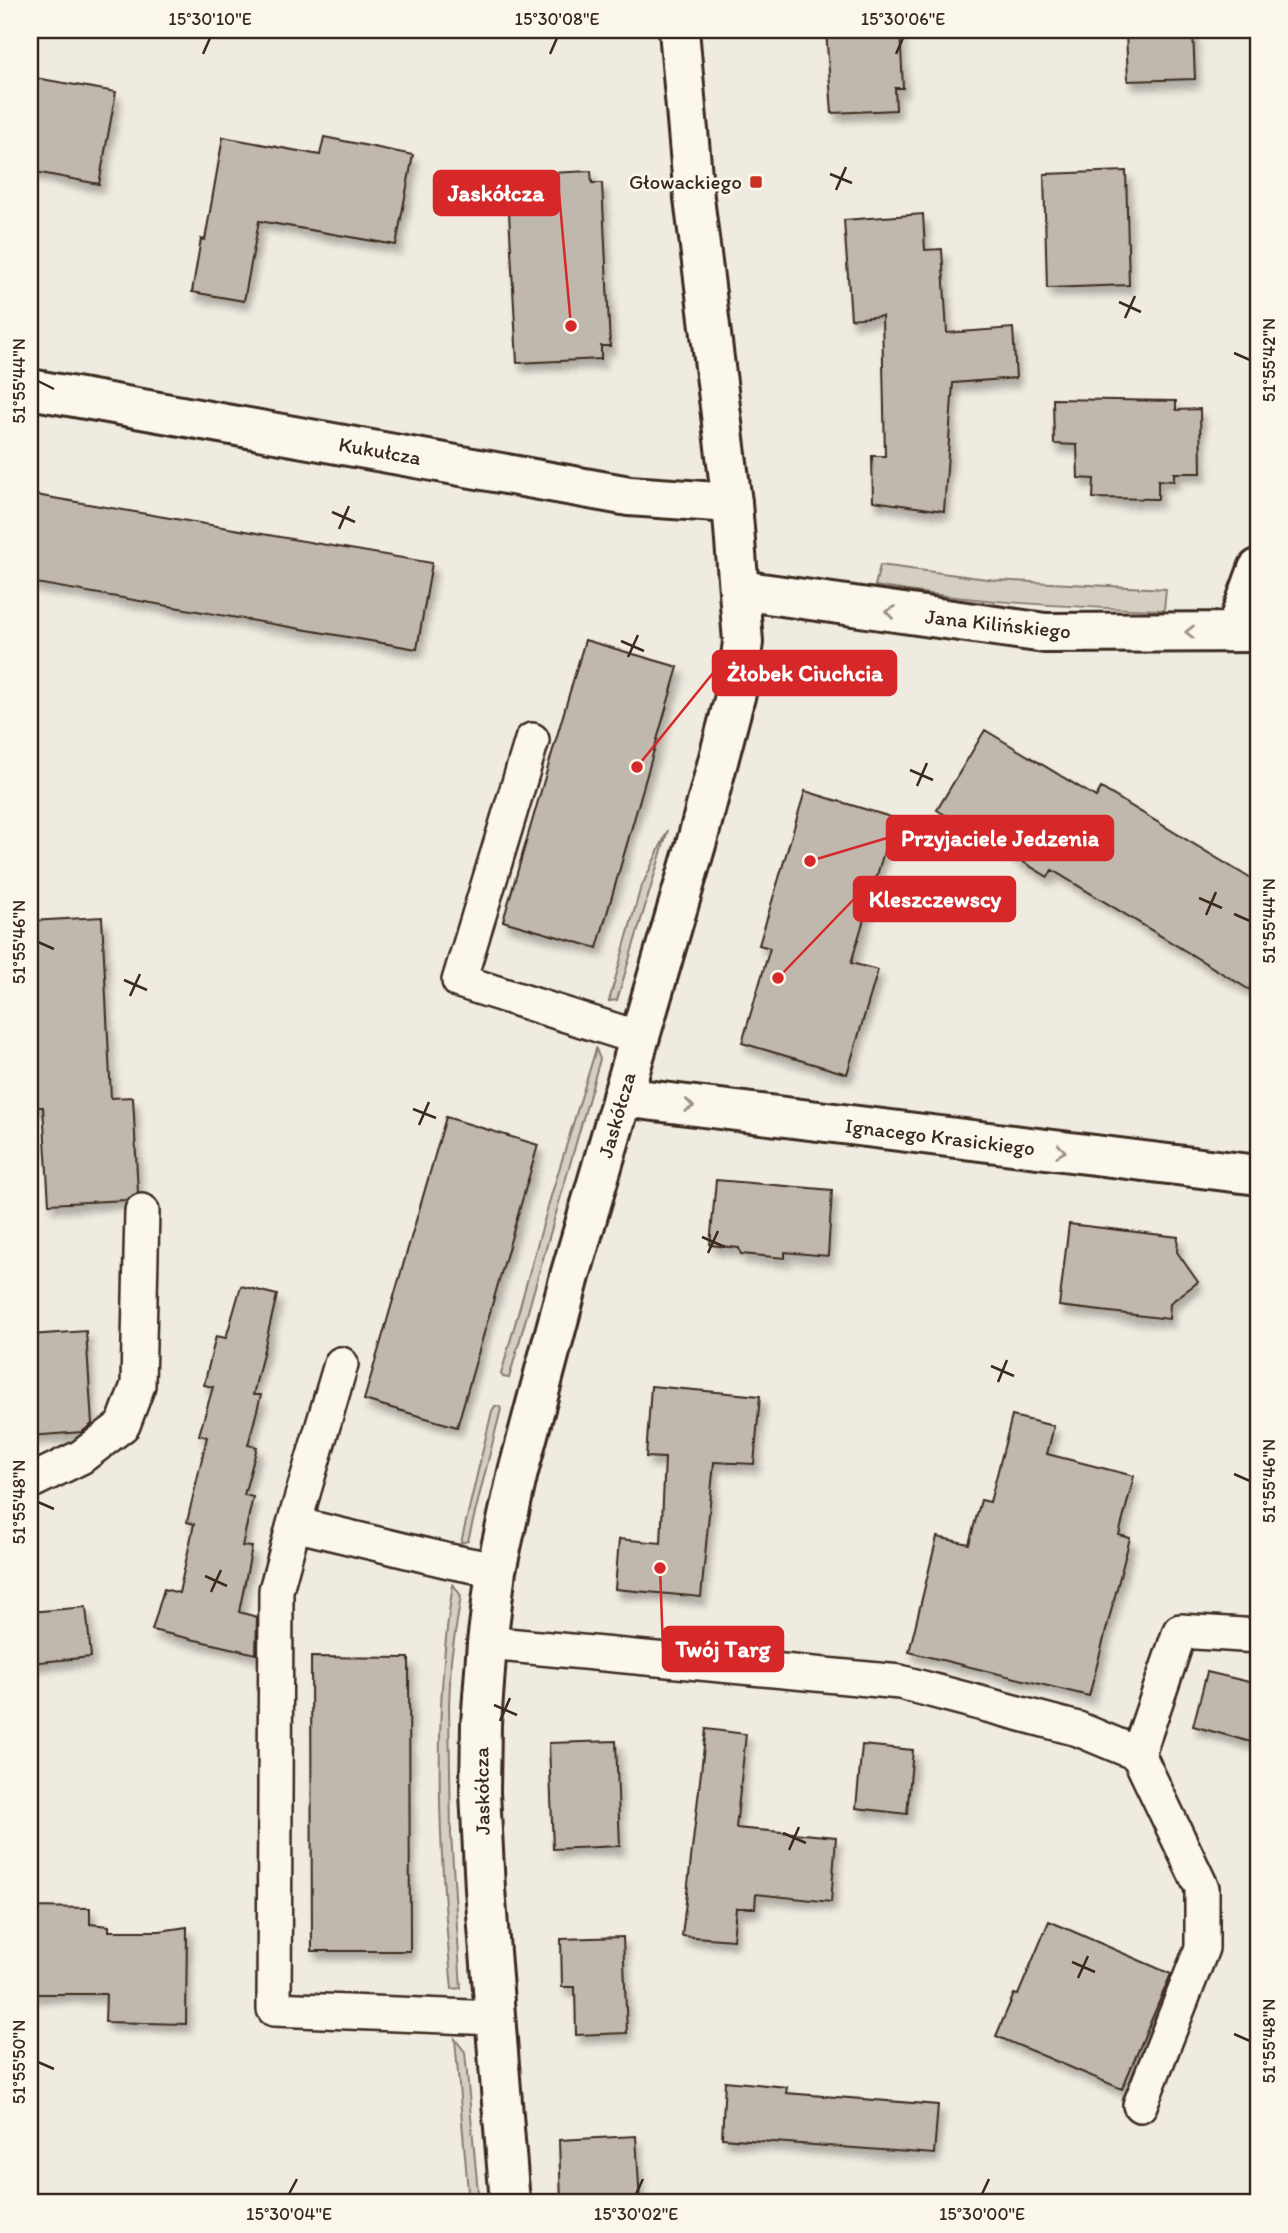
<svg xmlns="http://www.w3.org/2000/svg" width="1288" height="2233" font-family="Itim,sans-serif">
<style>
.green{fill:#d5cec3;stroke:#887c70;stroke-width:2}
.building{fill:#c0b8ad;stroke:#3b2a1e;stroke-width:2;filter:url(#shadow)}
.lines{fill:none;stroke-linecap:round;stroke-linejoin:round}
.service-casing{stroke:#3b2a1e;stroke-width:38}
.minor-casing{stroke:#3b2a1e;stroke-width:44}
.tertiary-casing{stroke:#3b2a1e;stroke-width:44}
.service{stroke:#fbf7ec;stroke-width:33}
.minor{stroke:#fbf7ec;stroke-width:38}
.tertiary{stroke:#fbf7ec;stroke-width:38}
.oneway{stroke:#9b9085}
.ticks{fill:none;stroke:#3b2a1e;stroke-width:2.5}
.poi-dot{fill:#c8321e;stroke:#fbf7ec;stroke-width:2.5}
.labels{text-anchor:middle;stroke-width:5;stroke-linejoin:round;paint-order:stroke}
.poi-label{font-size:21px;fill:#3b2a1e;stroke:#fbf7ec;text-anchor:end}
.street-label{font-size:21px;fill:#3b2a1e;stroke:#fbf7ec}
.leader{fill:none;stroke:#d62828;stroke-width:2.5}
.callout-dot{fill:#d62828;stroke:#fbf7ec;stroke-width:2.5}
.callout{fill:#d62828;stroke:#d62828;stroke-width:2.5}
.callout-label{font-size:23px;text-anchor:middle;font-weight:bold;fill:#fff}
.neatline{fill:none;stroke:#3b2a1e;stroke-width:2.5}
.ticks-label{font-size:18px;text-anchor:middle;fill:#3b2a1e}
</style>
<defs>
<filter id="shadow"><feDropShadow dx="4.5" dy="8" stdDeviation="3.5" flood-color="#0004"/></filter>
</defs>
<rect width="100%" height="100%" fill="#f0ebe0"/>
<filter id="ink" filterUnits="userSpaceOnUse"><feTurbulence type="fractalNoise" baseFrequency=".0143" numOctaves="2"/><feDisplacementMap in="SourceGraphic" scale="14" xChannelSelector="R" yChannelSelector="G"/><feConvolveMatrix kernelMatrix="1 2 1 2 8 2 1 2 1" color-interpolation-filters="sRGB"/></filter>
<g filter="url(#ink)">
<path class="green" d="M880,565L995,580L1166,589L1164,610C1067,607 971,602 875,586Z
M668,830L617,1000L609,1001L640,890Z
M596,1049L600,1059L509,1378L503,1377L501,1374L551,1196Z
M495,1406H499L501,1409L468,1541L461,1543L492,1411Z
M453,1584L461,1596L451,1659L449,1705L451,1834L461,1988L452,1989C439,1854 432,1717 453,1584Z
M455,2039L465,2052L479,2203H469Z"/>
<path class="building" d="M826,30H900L903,88H895L896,110L832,113Z
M1126,30H1193L1195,79L1128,81Z
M30,77L116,92L99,184L30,171Z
M223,137L320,155L324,137L413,155L396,245L259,221L244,301L192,292L201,239L205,240Z
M591,171L592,183H602L610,346H601V359L517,363L507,175Z
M1126,171L1129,285L1047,288L1044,174Z
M923,214L925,250L942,249L947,333L1013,328L1016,378L953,383L944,511L873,501L872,456H885L882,316L851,319L844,220Z
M1053,399L1176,401V410L1200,409L1201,473H1174V481L1158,480V499L1093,498L1094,479L1078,478L1077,445L1054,444Z
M30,494L432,563L417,649L30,582Z
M585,640L678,667L597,948L503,921Z
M985,730L1096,797L1101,788L1258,883V995L1052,870L1048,877L937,810Z
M805,791L894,818L851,963L878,970L847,1074L742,1043L770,948L759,945Z
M102,917L111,1098L133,1097L138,1193L126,1200L49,1204L43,1107H30V921Z
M446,1117L538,1145L457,1427L364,1400Z
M716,1180L832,1190L828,1256L785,1252V1258L741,1254L739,1248L710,1245Z
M1069,1224L1178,1237L1177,1252L1198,1282L1170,1303L1169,1319L1059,1306Z
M241,1286L277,1295L253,1395H261L248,1445L257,1447L244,1495L253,1497L242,1546L252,1547L239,1612L257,1617L256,1654L152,1630L164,1589L179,1593L194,1524L187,1522L207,1437L199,1435L213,1387L204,1385L216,1336L226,1338Z
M86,1331L92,1424L82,1432L30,1436V1335Z
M651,1386L760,1396L754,1464L714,1462L701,1597L615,1589L619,1539L661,1543L665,1458L646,1457Z
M1012,1416L1054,1426L1047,1454L1134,1476L1119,1535L1130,1538L1089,1696L909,1652L937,1537L969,1544L981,1500L990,1502Z
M86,1607L91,1657L30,1663V1612Z
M311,1657L409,1658L410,1951H312Z
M1207,1672L1258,1684V1744L1193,1726Z
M706,1729L746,1734L736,1828L836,1837L831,1902L756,1894L755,1908H736L733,1940L682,1936Z
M616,1741L620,1846L553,1849L549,1743Z
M862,1745L913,1750L907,1814L856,1808Z
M30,1907L90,1908V1924L109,1926V1931H160L187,1927L186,2024L105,2022L106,1994H30Z
M1049,1921L1171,1974L1122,2089L996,2036L1014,1994L1018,1995Z
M623,1937L627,2033L576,2035L575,1987H562L561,1939Z
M725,2081L787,2087L786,2093L938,2105L934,2154L722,2138Z
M636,2136L640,2203H561L559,2140Z"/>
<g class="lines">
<defs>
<path id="service" d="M532,740L459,981L639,1038
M30,1482L81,1457L123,1425L138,1385L142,1211
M294,1524L341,1364
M487,1643L900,1682L1078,1729L1138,1754L1202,1888V1948L1140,2105
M1138,1754L1180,1631L1258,1636
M495,2018L274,2009L276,1590L294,1524L449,1561L496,1570"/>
<path id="minor" d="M30,389L629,496L732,503
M740,590L1045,633L1258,632
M1235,632L1258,569
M622,1097L1258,1175"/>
<path id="tertiary" d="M510,2203L485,1889L480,1792L481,1724L487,1643L496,1570L518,1472L570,1276L697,841L737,689L743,642L732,503L694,198L679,30"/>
</defs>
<use href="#service" class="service-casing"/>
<use href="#minor" class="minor-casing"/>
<use href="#tertiary" class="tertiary-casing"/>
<use href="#service" class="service"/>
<use href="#minor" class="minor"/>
<use href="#tertiary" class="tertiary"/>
</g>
<defs><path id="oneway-chevron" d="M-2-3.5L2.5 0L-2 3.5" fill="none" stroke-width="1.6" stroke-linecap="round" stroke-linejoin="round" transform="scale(1.75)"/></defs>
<g class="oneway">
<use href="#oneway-chevron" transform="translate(890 612) rotate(-172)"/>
<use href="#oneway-chevron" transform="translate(1190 632) rotate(-180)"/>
<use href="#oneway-chevron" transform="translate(689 1106) rotate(7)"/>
<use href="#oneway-chevron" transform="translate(1061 1151) rotate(7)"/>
</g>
</g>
<path class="ticks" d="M203,54L210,38M550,54L557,38M896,54L903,38M830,174L852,183M836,190L846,167M1119,302L1141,312M1125,318L1135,296M1234,353L1250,360M38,381L54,389M332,512L355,522M339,529L349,506M621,641L644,651M628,657L638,635M910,770L933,780M917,786L927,763M1199,898L1222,908M1234,914L1250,921M1206,915L1216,892M38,942L54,949M124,980L147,990M130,996L140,974M413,1109L436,1118M419,1125L429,1102M702,1237L725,1247M708,1253L718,1231M991,1366L1014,1376M998,1382L1007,1360M1234,1474L1250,1481M38,1502L54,1509M205,1576L227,1586M211,1592L221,1570M494,1705L517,1715M500,1721L510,1698M783,1833L806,1843M789,1850L799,1827M1072,1962L1095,1972M1078,1978L1088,1956M1234,2034L1250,2041M38,2062L54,2069M289,2194L297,2179M636,2194L643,2179M982,2194L989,2179"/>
<rect class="poi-dot" x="749" y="175" width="14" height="14" rx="3.5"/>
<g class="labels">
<g class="poi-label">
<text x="742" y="189">Głowackiego</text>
</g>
<g class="street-label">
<text transform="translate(380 451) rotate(10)" y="7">Kukułcza</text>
<text transform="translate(998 624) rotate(6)" y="7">Jana Kilińskiego</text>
<text transform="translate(617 1115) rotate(-74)" y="7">Jaskółcza</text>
<text transform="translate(940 1137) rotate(7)" y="7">Ignacego Krasickiego</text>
<text transform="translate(482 1791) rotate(-91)" y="7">Jaskółcza</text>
</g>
</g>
<path class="leader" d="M571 326L559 193M637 767L713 673M810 861L887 838M778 978L854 899M660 1568L663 1649"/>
<g class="callout-dot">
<circle cx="571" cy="326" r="7"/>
<circle cx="637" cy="767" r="7"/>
<circle cx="810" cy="861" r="7"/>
<circle cx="778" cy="978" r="7"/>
<circle cx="660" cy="1568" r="7"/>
</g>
<g class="callout">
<rect x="434" y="171" width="125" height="44" rx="7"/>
<rect x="713" y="651" width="183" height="44" rx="7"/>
<rect x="887" y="816" width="226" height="44" rx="7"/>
<rect x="854" y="877" width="161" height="44" rx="7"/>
<rect x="663" y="1627" width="120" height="44" rx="7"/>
</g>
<g class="callout-label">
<text x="496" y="201">Jaskółcza</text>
<text x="805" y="681">Żłobek Ciuchcia</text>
<text x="1000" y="846">Przyjaciele Jedzenia</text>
<text x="935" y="907">Kleszczewscy</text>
<text x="723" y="1657">Twój Targ</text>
</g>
<rect width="1288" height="2233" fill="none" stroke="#fbf7ec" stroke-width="77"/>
<rect x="38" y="38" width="1212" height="2156" class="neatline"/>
<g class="ticks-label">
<text x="210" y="25">15°30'10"E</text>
<text x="557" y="25">15°30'08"E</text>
<text x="903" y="25">15°30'06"E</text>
<text transform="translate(1269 360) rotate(-90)" y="6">51°55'42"N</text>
<text transform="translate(19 381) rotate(-90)" y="6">51°55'44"N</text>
<text transform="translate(1269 921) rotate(-90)" y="6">51°55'44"N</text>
<text transform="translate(19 942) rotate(-90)" y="6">51°55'46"N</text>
<text transform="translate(1269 1481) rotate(-90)" y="6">51°55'46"N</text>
<text transform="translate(19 1502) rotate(-90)" y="6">51°55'48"N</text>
<text transform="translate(1269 2041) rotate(-90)" y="6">51°55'48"N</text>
<text transform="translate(19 2062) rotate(-90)" y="6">51°55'50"N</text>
<text x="289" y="2220">15°30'04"E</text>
<text x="636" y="2220">15°30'02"E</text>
<text x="982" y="2220">15°30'00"E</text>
</g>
</svg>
